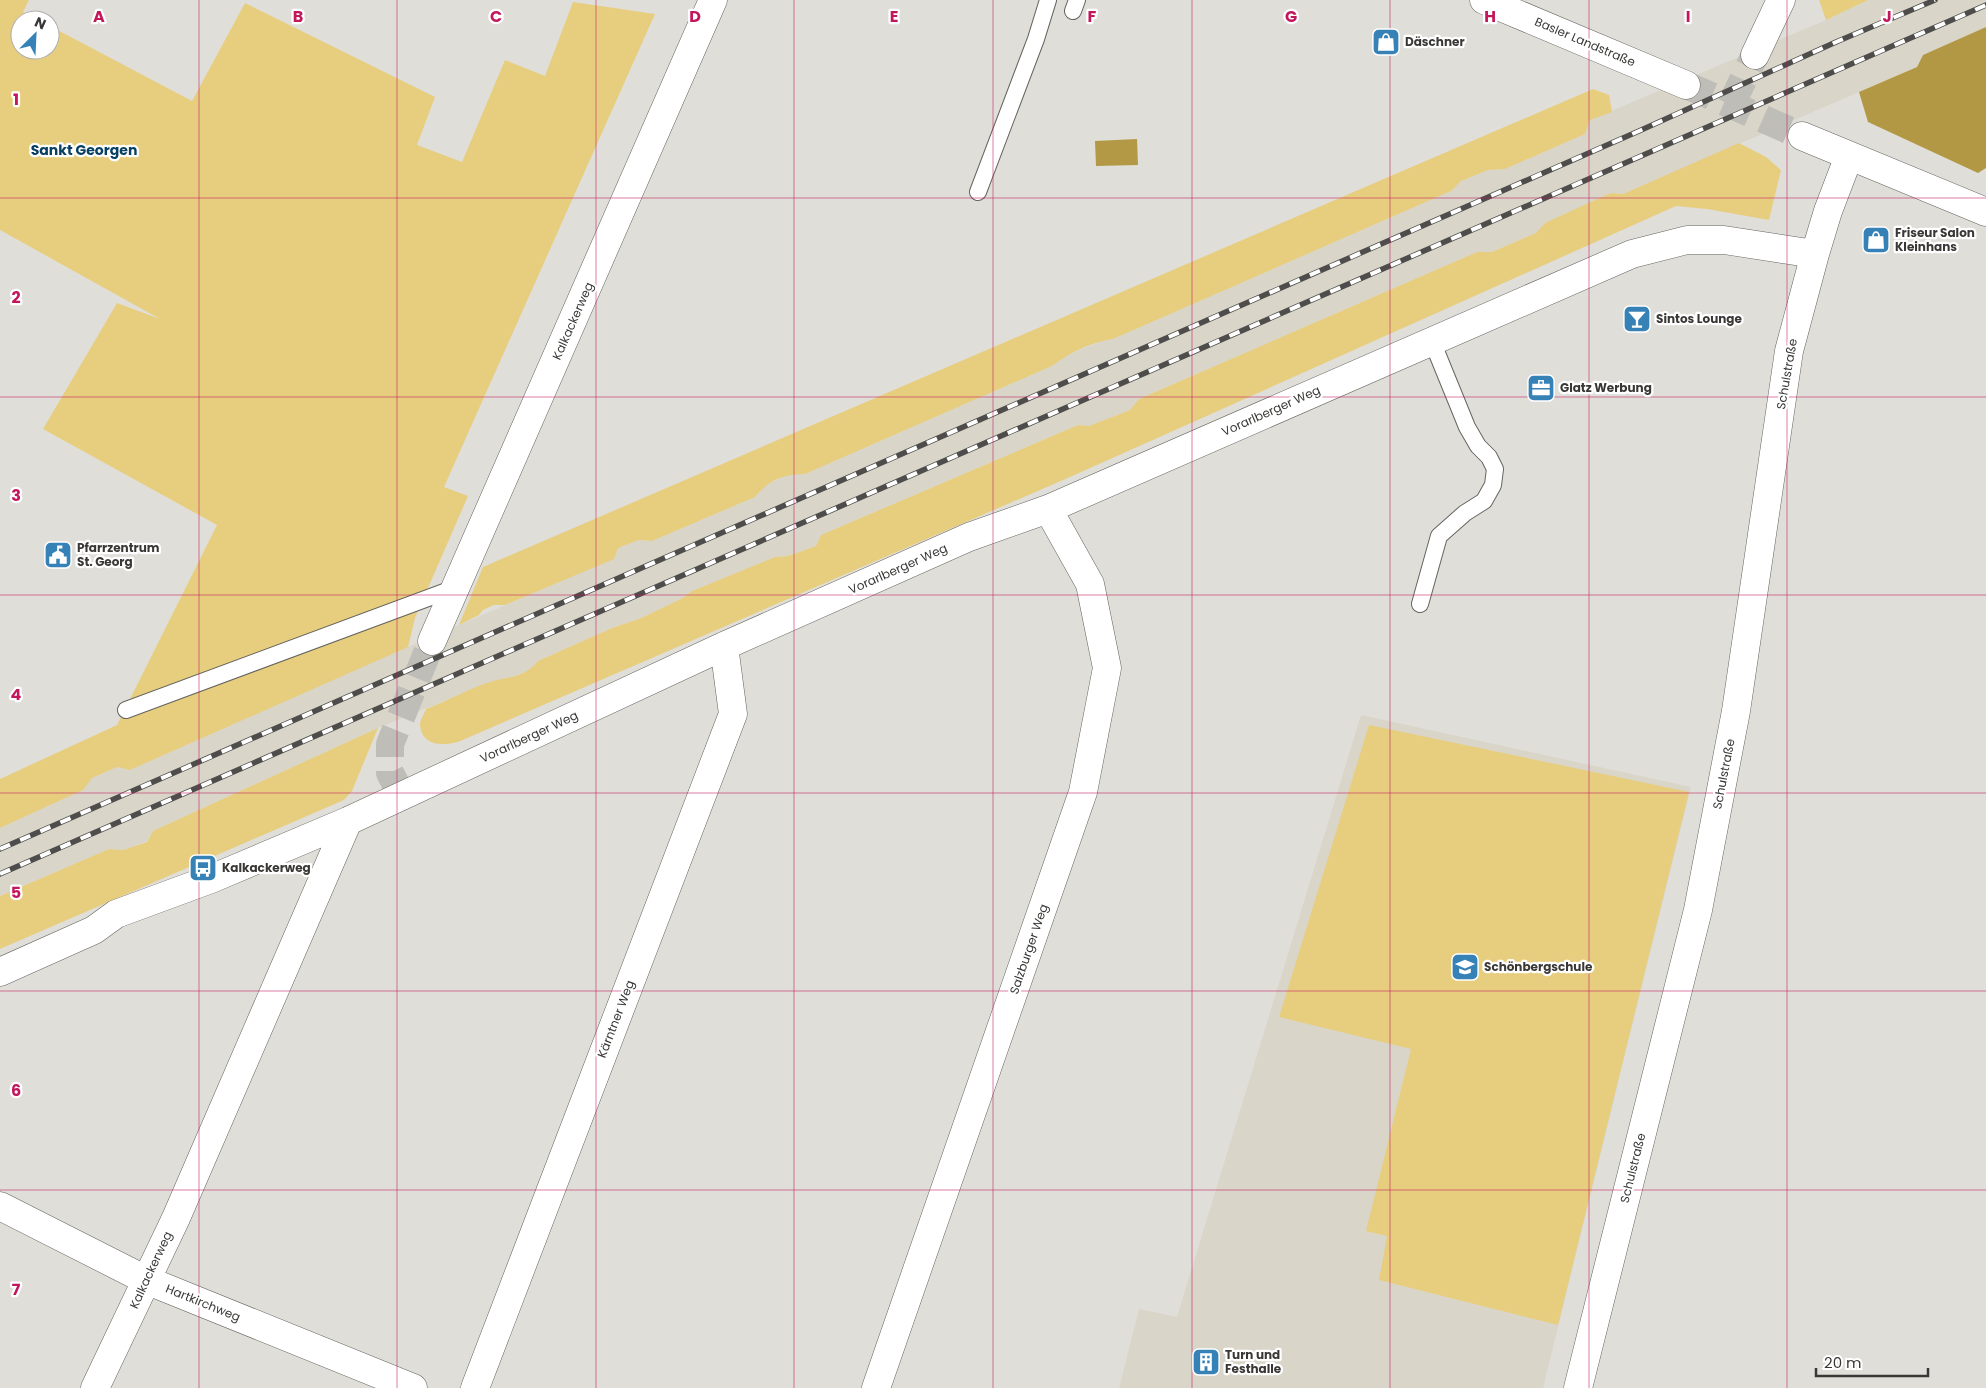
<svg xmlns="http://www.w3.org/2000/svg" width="1986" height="1388" font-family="Poppins,sans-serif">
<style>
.built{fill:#d9d5c8}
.green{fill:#e7ce7f}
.forest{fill:#b29844}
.water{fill:#b39945}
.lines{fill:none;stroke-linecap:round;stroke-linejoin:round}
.street-tunnel{stroke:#bfbdb8;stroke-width:28;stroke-dasharray:28 14;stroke-linecap:butt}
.secondary-tunnel{stroke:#bfbdb8;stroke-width:28;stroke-dasharray:28 14;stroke-linecap:butt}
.lane-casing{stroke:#65645f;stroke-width:18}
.street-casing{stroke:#65645f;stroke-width:29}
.secondary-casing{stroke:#65645f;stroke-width:29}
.lane{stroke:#fff;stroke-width:16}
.street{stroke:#fff;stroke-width:28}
.secondary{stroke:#fff;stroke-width:28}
.rail-casing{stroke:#4e4d4b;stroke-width:5.5}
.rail{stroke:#fff;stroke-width:4;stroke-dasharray:11;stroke-linecap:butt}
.grid{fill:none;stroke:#c2185b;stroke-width:1;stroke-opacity:0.55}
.labels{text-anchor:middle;stroke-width:4.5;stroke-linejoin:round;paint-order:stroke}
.poi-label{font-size:12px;font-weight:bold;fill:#393836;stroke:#fff;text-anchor:start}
.street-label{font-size:12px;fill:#393836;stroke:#fff}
.neighbourhood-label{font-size:14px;font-weight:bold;fill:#074062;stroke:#fff}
.grid-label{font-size:16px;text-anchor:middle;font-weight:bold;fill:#c2185b;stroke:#fff;stroke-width:4.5;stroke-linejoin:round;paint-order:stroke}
</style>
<rect width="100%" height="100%" fill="#e0ded9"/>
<path class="built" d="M1868,0H1986V27L1923,55L1917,67L1623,194L1612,193L1545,223L1536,233L1492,252H1477L1139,399L1130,410L1089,426L1078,425L821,535L816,546L788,556L775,557L692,591L681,599L639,619L612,628L538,661L531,670L504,680L490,682L378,728L153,831L147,841L123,850L109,849L0,896V828L83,790L92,778L117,767L130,770L389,655L613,559L618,548L639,540L652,541L755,497L765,485L789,474H805L1052,366L1064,356L1102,341L1113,339L1451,191L1461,181L1488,170L1505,169L1585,134L1590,120L1826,20Z
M1361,715L1691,787L1543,1388H1119L1139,1309L1177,1317Z"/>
<path class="green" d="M0,0H29L23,12L38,20H20V50H50V26L192,101L245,3L435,97L417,145L462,162L505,60L545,76L573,2L655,14L444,487L468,496L415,618L408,647L130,770L117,767L92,778L83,790L0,828V779L117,725L217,525L43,429L117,303L160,319L0,230Z
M1819,0H1868L1826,20Z
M1593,89L1609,95L1612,112L1590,120L1585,134L1505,169L1488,170L1461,181L1451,191L1113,339C1091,342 1069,353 1052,366L805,474C783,474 769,480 755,497L652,541L639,540L618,548L614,559L505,605H494L483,610L479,615L459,625L483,567Z
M1739,143L1766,157L1781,170L1769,220L1707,209L1676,206L1070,477L458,742C442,746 422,746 420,725C420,720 424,714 426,709C447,701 468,689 490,682C510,676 524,678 538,661L612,628L639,619L681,599L692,591L775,557L788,556L816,546L821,535L1078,425L1089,426L1130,410L1139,399L1477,252H1492L1536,233L1545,223L1606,195L1612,193L1623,194Z
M1369,725L1689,792L1558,1325L1379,1280L1387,1236L1366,1231L1411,1049L1279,1017Z
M378,728L352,791L344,800L0,949V896L109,849L123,850L147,842L153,831Z"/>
<path class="forest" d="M1986,27V168L1978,173L1868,122L1859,92L1917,67L1923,55Z"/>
<path class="water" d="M1137,139L1138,165L1096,166L1095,141Z"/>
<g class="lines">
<path class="street-tunnel" d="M1731,105L1755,55
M402,796L390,773V744L432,641"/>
<path class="secondary-tunnel" d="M1686,85L1802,136"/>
<defs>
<path id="lane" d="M1073,11L1077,0
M978,192L1036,39L1048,0
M1420,604L1439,536L1465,513L1484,501L1493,485L1495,469L1489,457L1478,446L1467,427L1432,341
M126,710L455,588"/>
<path id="street" d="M1755,55L1781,0
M432,641L713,0
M0,972L94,930L116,914L211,879L348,821L724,646L969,537L1048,509L1632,254L1687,240H1724L1815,254
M0,1206L146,1280L413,1388
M95,1388L176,1218L348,821
M475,1388L733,714L724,646
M876,1388L1083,792L1107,668L1090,584L1048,509
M1578,1388L1698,910L1736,711L1789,351L1815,254L1828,211L1849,156"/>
<path id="secondary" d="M1484,0L1686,85
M1802,136L1986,212"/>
</defs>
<use href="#lane" class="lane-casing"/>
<use href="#street" class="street-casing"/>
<use href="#secondary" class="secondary-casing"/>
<use href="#lane" class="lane"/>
<use href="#street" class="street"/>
<use href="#secondary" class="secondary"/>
<defs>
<path id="rail" d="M0,849L1639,131L1836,42L1935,0
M0,874L1986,5"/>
</defs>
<use href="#rail" class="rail-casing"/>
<use href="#rail" class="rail"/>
</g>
<path class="grid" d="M199,0V1388M397,0V1388M596,0V1388M794,0V1388M993,0V1388M1192,0V1388M1390,0V1388M1589,0V1388M1787,0V1388M0,198H1986M0,397H1986M0,595H1986M0,793H1986M0,991H1986M0,1190H1986"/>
<defs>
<symbol id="shop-square" viewBox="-11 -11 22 22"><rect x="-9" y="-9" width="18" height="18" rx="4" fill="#3681b5" stroke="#fff"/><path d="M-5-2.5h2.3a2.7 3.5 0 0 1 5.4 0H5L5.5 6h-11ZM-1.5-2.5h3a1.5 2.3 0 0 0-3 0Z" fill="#fff"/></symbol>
<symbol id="bar-square" viewBox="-11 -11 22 22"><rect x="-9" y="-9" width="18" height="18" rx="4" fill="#3681b5" stroke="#fff"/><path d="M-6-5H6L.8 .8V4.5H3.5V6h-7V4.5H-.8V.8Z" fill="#fff"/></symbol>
<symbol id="office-square" viewBox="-11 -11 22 22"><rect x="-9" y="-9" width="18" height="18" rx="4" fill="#3681b5" stroke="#fff"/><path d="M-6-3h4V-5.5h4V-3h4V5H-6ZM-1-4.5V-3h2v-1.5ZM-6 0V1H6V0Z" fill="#fff"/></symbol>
<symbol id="civic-square" viewBox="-11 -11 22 22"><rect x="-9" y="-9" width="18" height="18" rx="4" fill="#3681b5" stroke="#fff"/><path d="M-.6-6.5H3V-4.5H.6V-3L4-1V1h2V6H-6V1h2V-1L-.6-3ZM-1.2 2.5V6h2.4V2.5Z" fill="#fff"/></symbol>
<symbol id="bus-square" viewBox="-11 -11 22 22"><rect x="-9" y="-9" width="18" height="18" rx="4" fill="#3681b5" stroke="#fff"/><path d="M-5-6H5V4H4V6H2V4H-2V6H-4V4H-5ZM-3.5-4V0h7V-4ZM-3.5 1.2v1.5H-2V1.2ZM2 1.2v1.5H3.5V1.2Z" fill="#fff"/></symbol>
<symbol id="school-square" viewBox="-11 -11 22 22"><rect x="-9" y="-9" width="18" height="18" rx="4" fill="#3681b5" stroke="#fff"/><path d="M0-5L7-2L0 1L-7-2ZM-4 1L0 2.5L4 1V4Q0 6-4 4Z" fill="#fff"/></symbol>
<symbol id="building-square" viewBox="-11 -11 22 22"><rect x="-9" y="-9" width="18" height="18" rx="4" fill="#3681b5" stroke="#fff"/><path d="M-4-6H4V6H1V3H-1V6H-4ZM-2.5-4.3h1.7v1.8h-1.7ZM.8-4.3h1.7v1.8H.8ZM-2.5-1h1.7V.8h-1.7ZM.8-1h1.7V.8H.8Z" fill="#fff"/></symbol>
</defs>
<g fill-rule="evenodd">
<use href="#shop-square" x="1370" y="26" width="32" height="32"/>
<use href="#shop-square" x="1860" y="224" width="32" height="32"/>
<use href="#bar-square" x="1621" y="303" width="32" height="32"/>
<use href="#office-square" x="1525" y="372" width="32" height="32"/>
<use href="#civic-square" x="42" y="539" width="32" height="32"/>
<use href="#bus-square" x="187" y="852" width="32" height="32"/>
<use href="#school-square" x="1449" y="951" width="32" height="32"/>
<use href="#building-square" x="1190" y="1346" width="32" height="32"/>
</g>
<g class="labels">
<g class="poi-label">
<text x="1405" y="46">Däschner</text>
<text x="1895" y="237">Friseur Salon<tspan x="1895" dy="14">Kleinhans</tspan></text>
<text x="1656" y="323">Sintos Lounge</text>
<text x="1560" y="392">Glatz Werbung</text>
<text x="77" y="552">Pfarrzentrum<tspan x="77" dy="14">St. Georg</tspan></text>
<text x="222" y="872">Kalkackerweg</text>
<text x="1484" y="971">Schönbergschule</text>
<text x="1225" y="1359">Turn und<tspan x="1225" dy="14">Festhalle</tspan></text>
</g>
<g class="street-label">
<text transform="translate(1585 42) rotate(23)" y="4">Basler Landstraße</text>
<text transform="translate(573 321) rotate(-66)" y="4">Kalkackerweg</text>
<text transform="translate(1787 374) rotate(-80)" y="4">Schulstraße</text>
<text transform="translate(1271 411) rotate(-24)" y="4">Vorarlberger Weg</text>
<text transform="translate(898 569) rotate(-24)" y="4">Vorarlberger Weg</text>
<text transform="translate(529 737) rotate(-25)" y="4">Vorarlberger Weg</text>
<text transform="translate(1724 774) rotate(-79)" y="4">Schulstraße</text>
<text transform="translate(1029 949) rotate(-71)" y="4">Salzburger Weg</text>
<text transform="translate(616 1019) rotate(-69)" y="4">Kärntner Weg</text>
<text transform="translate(1633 1168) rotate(-76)" y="4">Schulstraße</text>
<text transform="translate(151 1270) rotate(-65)" y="4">Kalkackerweg</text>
<text transform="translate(203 1303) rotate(22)" y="4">Hartkirchweg</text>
</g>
<g class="neighbourhood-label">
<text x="84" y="155">Sankt Georgen</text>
</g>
</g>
<g class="grid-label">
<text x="99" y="22">A</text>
<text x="298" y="22">B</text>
<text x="496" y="22">C</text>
<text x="695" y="22">D</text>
<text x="894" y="22">E</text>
<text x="1092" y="22">F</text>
<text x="1291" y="22">G</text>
<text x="1490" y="22">H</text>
<text x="1688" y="22">I</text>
<text x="1887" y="22">J</text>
<text x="16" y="105">1</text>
<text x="16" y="303">2</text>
<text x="16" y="501">3</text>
<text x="16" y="700">4</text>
<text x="16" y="898">5</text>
<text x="16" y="1096">6</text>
<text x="16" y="1295">7</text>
</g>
<g transform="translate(35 35) rotate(24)"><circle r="24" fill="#ffffff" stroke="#b0afaf"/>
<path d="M0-4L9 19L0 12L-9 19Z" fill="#3681b5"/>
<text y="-8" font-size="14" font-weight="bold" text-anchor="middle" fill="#393836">N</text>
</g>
<path d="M1816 1368v8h112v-8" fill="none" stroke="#393836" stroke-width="2.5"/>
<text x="1824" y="1368" font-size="15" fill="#393836" stroke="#ffffff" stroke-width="4" paint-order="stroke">20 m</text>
</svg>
